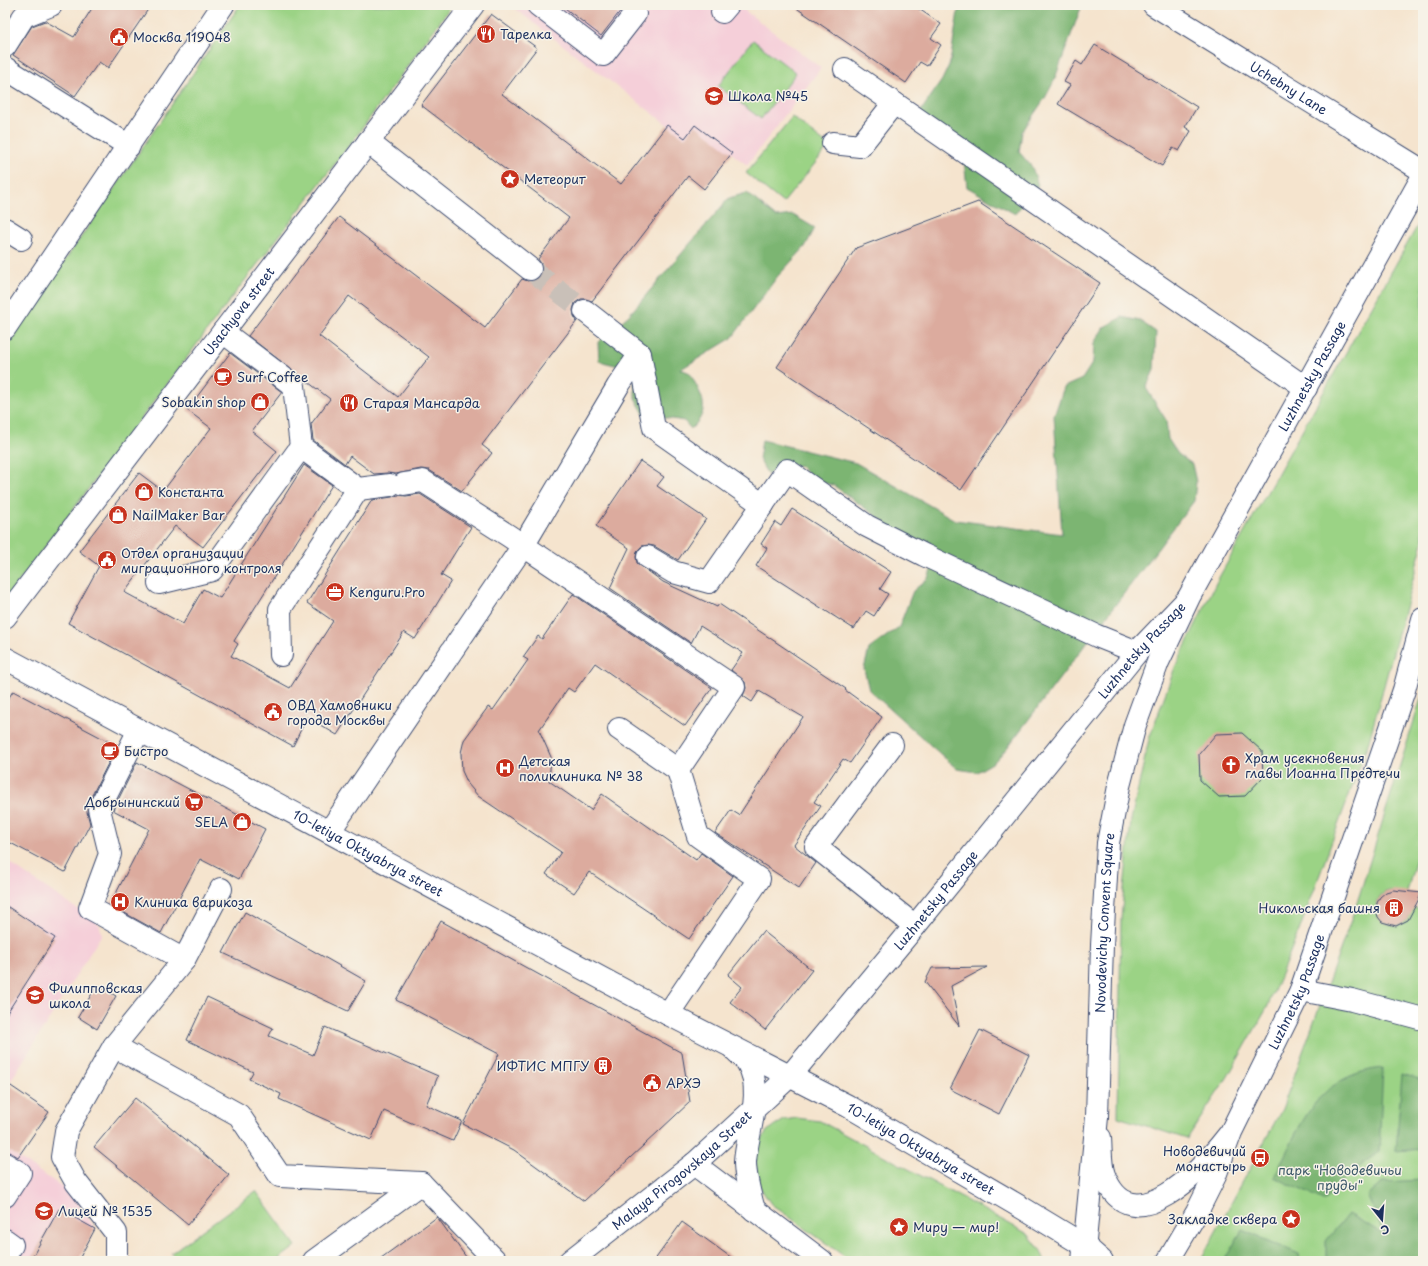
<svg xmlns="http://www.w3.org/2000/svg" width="1428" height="1266" font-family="'Playpen Sans',sans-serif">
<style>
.built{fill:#f5cfd9}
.green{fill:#9bd385;stroke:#5b8172}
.forest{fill:#7cb572;stroke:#4c7268}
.building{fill:#dcab9e;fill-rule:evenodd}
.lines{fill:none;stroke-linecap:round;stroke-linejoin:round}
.minor-tunnel{stroke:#c9c0b8;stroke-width:22;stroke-dasharray:22 11;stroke-linecap:butt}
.minor-casing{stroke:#3c4a6f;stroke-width:24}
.major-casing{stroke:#3c4a6f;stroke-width:24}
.minor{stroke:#fff;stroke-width:22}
.major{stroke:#fff;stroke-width:22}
.labels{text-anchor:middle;stroke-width:3;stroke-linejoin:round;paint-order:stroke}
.poi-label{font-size:13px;fill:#1b2f5e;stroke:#f7f3e8;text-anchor:start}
.street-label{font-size:13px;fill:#1b2f5e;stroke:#f7f3e8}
.park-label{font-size:13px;fill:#3b5868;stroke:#f7f3e8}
</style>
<rect width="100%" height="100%" fill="#f7f3e8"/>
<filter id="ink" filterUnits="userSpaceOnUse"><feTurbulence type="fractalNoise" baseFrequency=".025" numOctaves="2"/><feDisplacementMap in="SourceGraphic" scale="8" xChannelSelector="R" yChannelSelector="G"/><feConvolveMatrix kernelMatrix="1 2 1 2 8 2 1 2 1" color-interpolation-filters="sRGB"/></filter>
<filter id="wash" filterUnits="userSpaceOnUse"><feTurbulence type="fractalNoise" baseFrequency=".012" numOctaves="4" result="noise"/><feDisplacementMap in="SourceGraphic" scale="16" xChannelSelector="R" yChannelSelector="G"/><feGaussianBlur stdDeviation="0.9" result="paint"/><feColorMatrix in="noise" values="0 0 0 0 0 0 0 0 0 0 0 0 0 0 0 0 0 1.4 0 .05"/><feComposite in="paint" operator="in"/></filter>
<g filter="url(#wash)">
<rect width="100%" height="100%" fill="#f5e4ce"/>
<path class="built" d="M510,5H747L744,10L821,68L747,165L695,125L685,138Z
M5,860L99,924L102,934L5,1090Z
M5,1149L72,1193L95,1229L78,1261H5Z"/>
<path class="green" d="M240,5H452L358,134L236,292L5,600V348Z
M753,40L796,73L761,119L718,86Z
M792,117L829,146L783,203L746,173Z
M1423,216V542L1369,741L1299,931L1267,1008L1227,1078L1187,1139L1118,1117L1121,918L1131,820L1149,739L1175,667L1217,581Z
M1423,692V834L1406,895C1402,893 1398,891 1394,891C1373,888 1368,923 1396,926L1408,920L1412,907L1423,910V1261H1200L1282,1109L1355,909Z
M797,1118L820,1121L1028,1234L1041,1251L1045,1261H851L771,1204L759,1186L754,1152L767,1131L784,1120Z
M256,1191L296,1246L276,1261H177L171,1253Z"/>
<path class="forest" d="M959,5H1082L1054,81L1045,98L1022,132L1019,152L1032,167L1038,185L1015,214L967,187L964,161L914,121L942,80L950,63Z
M747,193L776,217L793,215L815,228L805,247L777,277L732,338L681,369L690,373C701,396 713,408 691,429L684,421L644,414L635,398V377L619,366L599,361L598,342L629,315L729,198Z
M1122,317L1140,321L1156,332L1154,370L1146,388L1166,420L1168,439L1178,454L1192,464L1196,482L1194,501L1007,748L994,762L977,772L957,769L869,690L864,669L869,649L899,627L913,591L928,578L935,560L905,537L833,485L814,481L801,467L782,462L768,475L759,459L762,440L856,463L955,520L1062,534L1054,416L1064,387L1082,379L1093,362L1094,343L1104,327Z
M1383,1068L1379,1152L1347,1175L1325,1201L1274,1177C1301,1125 1315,1075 1383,1068Z
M1402,1074L1423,1080V1149L1396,1151Z
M1423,1180V1261H1326V1241L1348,1214L1384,1234L1368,1195L1383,1182Z
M1242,1230L1299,1254L1300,1261H1224Z"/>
<g id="blocks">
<path class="building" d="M94,5H151L108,68L99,62L75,96L13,55L32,26L45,21L74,37Z
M561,5H625L601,36Z
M792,5H913L941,24L931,38L941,45L927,66L920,62L906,83Z
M491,14L537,48L502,94L621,184L667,125L685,138L695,125L732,153L704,189L688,176L592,301L586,299H581L575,303L573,310L574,316L577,321L482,445L492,453L462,491L429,470L421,469L396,474L388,473L374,474L350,456L345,464L313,440L311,424L330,399L248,336L339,217L485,328L522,279L528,281H534L540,276L542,270V265L538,259L569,218L421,105ZM349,296L429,357L398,397L319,336Z
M1095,45L1197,107L1185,127L1191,131L1179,151L1173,148L1162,166L1058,104L1070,85L1064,82L1076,61L1082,65Z
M978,202L1100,283L961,490L777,367L856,248Z
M230,353L282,392L252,431L277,451L203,547L175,526L124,592L183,624L203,589L220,598L304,465L332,485L234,641L238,644L231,656L290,688L333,621L307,603L372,500L392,497L398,495L406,496L420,494L471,527L441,575L451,581L435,607L415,639L404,632L337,735L307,717L293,746L68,623L99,566L79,551L139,473L163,491L211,428L187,410Z
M640,461L664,477L657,486L706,519L678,560L654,546L648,545L642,546L637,551L636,557L637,563L663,582L717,607L719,604L846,689L845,690L882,717L850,763L843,759L814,802L821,806L794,845L816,863L799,888L715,833L731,810L739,815L803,717L759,691L752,702L743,696L746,688L745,682L731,670L743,653L700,626L691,643L610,588L629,548L596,526Z
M792,509L891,572L880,589L888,594L874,616L866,611L854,629L756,566L767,548L761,544L775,522L781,526Z
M573,594L712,688L685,726L595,663L574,692L568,688L539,730L551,757L549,781L591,810L602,794L696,860L701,853L733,876L689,939L589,872L574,893L546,874L561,852L478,796L468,784L462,771L461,753L464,740L488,707L493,710L528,660L523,657L538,636L542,639Z
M13,691L117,746L88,803L87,812L90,824L65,872L5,840V704Z
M1242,733L1262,751L1263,777L1245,796L1219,797L1200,780L1199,754L1216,734Z
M137,762L265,829L239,879L200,859L161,933L110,905L149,829L113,810Z
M1393,890L1422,893L1408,920L1396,926L1382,922L1378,917L1376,910L1377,903L1380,897L1386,892Z
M5,905L55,938L5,1016Z
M245,912L366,981L348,1011L223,953Z
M441,921L682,1053L690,1102L584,1201L514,1150L463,1124L499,1054L396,1000Z
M763,931L812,970L765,1030L730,1002L742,987L728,975Z
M987,967L951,986L959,1026L925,982L932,968Z
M97,985L116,996L97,1029L78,1017Z
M207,997L273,1028L269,1036L313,1055L325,1027L438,1076L426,1105L462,1121L453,1141L384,1111L371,1140L279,1099L281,1094L249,1079L253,1072L187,1040Z
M980,1030L1029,1055L999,1114L950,1089Z
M5,1082L49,1112L18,1157L5,1149Z
M135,1098L229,1175L188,1225L94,1147Z
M59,1209L95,1229L78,1261H30Z
M437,1217L469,1261H377L406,1240Z
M682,1222L703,1237L736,1261H654Z"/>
</g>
</g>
<g filter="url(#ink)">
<use href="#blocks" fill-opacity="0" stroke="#3c4a6f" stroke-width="1"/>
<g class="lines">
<path class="minor-tunnel" d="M530,269L585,311"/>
<defs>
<g id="minor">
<path d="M538,5L603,55L635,14"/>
<path id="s1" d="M1154,5L1423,171"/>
<path d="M722,12L728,5"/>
<path d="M5,46L24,16L51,5"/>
<path d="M5,68L129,146"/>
<path d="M845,69L1306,388"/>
<path d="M368,142L530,269"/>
<path d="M833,143L860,146L894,103"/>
<path d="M5,229L21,239"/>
<path d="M585,311L640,354L654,428L763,505"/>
<path d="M5,328L223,5"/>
<path d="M223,332L294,386L301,447L358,489L390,485"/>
<path d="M404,484L423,481L509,536L734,687L678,770L698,836L759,879L668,1014"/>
<path d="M648,557L673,572L709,582L787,470L867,526L924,555L1097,636L1137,652"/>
<path d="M159,583L212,570L301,447"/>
<path id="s2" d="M5,617L473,5"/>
<path d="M281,655L280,609L358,489"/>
<path id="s3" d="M5,658L668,1014L848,1106L1024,1209L1085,1246L1102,1261"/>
<path d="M619,729L678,770"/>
<path d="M139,730L99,809L110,854L90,908L184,960L221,889"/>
<path d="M892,745L816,847L915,926"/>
<path d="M329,832L523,546L618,386L640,354"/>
<path d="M1301,990L1352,1000L1423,1019"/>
<path d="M114,1046L184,960"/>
<path d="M734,1049C738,1053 743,1057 747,1062C765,1089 747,1132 745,1162C745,1177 750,1195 754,1210"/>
<path d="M1100,1138C1101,1150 1100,1164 1104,1175C1132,1247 1203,1168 1228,1136"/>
<path d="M5,1164L20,1173L5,1196"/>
<path d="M694,1164L822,1261"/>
<path d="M5,1240L12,1245L5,1256"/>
<path d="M116,1261V1233L76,1182L62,1157L66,1131L114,1046L239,1115L280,1176L421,1183"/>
<path d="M314,1261L421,1183L496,1261"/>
<path id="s4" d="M570,1261L694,1164L790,1076L915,926L1137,652L1186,601"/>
</g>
<g id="major">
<path id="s5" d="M1083,1261L1097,1117L1102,945L1108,843L1119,786L1135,725L1158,662L1189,597L1423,176"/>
<path id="s6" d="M1168,1261L1197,1212L1215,1176L1231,1132L1301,990L1404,690L1423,619"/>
</g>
</defs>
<use href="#minor" class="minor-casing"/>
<use href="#major" class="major-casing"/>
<use href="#minor" class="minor"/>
<use href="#major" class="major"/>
</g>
</g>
<defs>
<symbol id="restaurant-disc" viewBox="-11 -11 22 22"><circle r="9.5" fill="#c8321e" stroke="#f7f3e8"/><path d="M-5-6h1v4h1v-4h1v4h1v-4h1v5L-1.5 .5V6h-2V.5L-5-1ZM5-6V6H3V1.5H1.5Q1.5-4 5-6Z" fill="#fff"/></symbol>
<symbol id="civic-disc" viewBox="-11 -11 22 22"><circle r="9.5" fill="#c8321e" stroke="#f7f3e8"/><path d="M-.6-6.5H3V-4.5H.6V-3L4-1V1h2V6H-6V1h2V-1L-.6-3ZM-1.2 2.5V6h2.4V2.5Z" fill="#fff"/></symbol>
<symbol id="school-disc" viewBox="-11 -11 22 22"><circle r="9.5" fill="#c8321e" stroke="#f7f3e8"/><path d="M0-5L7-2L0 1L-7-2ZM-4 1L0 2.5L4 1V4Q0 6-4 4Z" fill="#fff"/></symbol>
<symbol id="sight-disc" viewBox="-11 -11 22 22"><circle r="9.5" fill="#c8321e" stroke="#f7f3e8"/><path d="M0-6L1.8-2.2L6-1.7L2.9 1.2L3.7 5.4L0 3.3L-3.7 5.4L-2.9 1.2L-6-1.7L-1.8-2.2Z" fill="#fff"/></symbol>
<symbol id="cafe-disc" viewBox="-11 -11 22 22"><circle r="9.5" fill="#c8321e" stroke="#f7f3e8"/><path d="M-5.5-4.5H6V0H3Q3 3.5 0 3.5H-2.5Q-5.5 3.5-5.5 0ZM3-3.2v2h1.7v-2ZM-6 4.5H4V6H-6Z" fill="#fff"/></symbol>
<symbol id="shop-disc" viewBox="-11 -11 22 22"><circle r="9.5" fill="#c8321e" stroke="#f7f3e8"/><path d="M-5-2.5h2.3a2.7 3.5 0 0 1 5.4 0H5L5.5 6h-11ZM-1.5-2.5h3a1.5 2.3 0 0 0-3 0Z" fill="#fff"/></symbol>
<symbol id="office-disc" viewBox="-11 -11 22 22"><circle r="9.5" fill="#c8321e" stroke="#f7f3e8"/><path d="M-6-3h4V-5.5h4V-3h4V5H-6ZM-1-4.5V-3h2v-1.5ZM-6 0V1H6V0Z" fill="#fff"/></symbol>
<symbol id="church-disc" viewBox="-11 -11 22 22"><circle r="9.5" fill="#c8321e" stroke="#f7f3e8"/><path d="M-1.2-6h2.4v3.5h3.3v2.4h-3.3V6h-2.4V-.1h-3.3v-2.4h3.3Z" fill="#fff"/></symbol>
<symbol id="hospital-disc" viewBox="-11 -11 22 22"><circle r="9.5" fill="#c8321e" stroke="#f7f3e8"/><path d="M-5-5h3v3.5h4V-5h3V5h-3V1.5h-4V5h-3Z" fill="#fff"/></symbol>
<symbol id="supermarket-disc" viewBox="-11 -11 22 22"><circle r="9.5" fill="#c8321e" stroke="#f7f3e8"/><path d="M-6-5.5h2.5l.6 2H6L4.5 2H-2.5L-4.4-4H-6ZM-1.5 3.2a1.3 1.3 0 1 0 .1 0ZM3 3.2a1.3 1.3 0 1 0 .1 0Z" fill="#fff"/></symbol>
<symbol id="building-disc" viewBox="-11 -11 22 22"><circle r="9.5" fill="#c8321e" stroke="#f7f3e8"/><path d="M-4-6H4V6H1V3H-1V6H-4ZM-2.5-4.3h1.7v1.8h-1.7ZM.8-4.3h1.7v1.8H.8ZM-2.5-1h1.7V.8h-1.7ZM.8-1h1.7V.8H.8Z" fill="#fff"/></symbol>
<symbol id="bus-disc" viewBox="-11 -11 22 22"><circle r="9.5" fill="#c8321e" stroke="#f7f3e8"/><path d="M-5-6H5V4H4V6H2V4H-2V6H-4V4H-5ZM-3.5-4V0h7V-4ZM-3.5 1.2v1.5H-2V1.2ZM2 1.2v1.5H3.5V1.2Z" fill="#fff"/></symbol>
</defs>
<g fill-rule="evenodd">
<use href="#restaurant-disc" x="475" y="23" width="22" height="22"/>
<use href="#civic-disc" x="108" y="26" width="22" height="22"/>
<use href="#school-disc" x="703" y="85" width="22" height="22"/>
<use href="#sight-disc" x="499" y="168" width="22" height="22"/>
<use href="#cafe-disc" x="212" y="366" width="22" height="22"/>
<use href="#shop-disc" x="249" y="391" width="22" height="22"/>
<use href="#restaurant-disc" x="338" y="392" width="22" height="22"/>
<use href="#shop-disc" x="133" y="481" width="22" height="22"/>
<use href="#shop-disc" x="107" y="504" width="22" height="22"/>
<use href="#civic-disc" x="96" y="549" width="22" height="22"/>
<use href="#office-disc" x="324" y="581" width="22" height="22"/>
<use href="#civic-disc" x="262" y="701" width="22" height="22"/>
<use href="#cafe-disc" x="99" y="740" width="22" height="22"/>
<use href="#church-disc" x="1220" y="754" width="22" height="22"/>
<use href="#hospital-disc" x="494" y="757" width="22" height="22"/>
<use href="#supermarket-disc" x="183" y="791" width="22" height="22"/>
<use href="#shop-disc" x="231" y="811" width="22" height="22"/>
<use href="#hospital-disc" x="109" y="891" width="22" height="22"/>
<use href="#building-disc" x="1383" y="897" width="22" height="22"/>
<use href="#school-disc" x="24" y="984" width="22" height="22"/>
<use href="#building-disc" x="592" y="1055" width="22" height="22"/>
<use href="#civic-disc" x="641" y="1072" width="22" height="22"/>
<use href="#bus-disc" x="1249" y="1147" width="22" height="22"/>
<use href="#school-disc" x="33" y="1200" width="22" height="22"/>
<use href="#sight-disc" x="1280" y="1208" width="22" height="22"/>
<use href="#sight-disc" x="888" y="1216" width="22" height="22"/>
</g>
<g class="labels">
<g class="poi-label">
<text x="500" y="39">Тарелка</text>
<text x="133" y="42">Москва 119048</text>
<text x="728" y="101">Школа №45</text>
<text x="524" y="184">Метеорит</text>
<text x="237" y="382">Surf Coffee</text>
<text x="246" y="407" text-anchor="end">Sobakin shop</text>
<text x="363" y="408">Старая Мансарда</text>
<text x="158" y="497">Константа</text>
<text x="132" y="520">NailMaker Bar</text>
<text x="121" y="558">Отдел организации<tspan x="121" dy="15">миграционного контроля</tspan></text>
<text x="349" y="597">Kenguru.Pro</text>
<text x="287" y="710">ОВД Хамовники<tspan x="287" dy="15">города Москвы</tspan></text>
<text x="124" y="756">Бистро</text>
<text x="1245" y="763">Храм усекновения<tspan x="1245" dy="15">главы Иоанна Предтечи</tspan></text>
<text x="519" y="766">Детская<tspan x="519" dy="15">поликлиника № 38</tspan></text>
<text x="180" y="807" text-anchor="end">Добрынинский</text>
<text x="228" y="827" text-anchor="end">SELA</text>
<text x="134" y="907">Клиника варикоза</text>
<text x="1380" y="913" text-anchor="end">Никольская башня</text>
<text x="49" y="993">Филипповская<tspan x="49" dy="15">школа</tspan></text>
<text x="589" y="1071" text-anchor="end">ИФТИС МПГУ</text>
<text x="666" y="1088">АРХЭ</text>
<text x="1246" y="1156" text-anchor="end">Новодевичий<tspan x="1246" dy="15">монастырь</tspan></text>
<text x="58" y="1216">Лицей № 1535</text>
<text x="1277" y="1224" text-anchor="end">Закладке сквера</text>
<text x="913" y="1232">Миру — мир!</text>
</g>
<g class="street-label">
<text dy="5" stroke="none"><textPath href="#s1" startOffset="158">Uchebny Lane</textPath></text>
<text dy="5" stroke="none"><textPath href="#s2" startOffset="385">Usachyova street</textPath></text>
<text dy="5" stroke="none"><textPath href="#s5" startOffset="932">Luzhnetsky Passage</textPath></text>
<text dy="5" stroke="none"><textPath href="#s4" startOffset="840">Luzhnetsky Passage</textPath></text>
<text dy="5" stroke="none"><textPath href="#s3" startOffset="412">10-letiya Oktyabrya street</textPath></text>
<text dy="5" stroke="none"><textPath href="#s4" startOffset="516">Luzhnetsky Passage</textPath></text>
<text dy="5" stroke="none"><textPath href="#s5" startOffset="339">Novodevichy Convent Square</textPath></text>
<text dy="5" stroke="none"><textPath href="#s6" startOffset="299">Luzhnetsky Passage</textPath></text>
<text dy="5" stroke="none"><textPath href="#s3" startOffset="1039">10-letiya Oktyabrya street</textPath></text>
<text dy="5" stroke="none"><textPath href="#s4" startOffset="144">Malaya Pirogovskaya Street</textPath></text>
</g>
<g class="park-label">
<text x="1340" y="1175">парк "Новодевичьи<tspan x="1340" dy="15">пруды"</tspan></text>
</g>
</g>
<rect width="1428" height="1266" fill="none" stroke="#f7f3e8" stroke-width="20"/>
<g transform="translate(1382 1220) rotate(163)" stroke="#f7f3e8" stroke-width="3" paint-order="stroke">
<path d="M0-3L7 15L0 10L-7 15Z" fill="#1b2f5e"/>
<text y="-6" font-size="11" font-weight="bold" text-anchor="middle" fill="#1b2f5e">С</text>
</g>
</svg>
